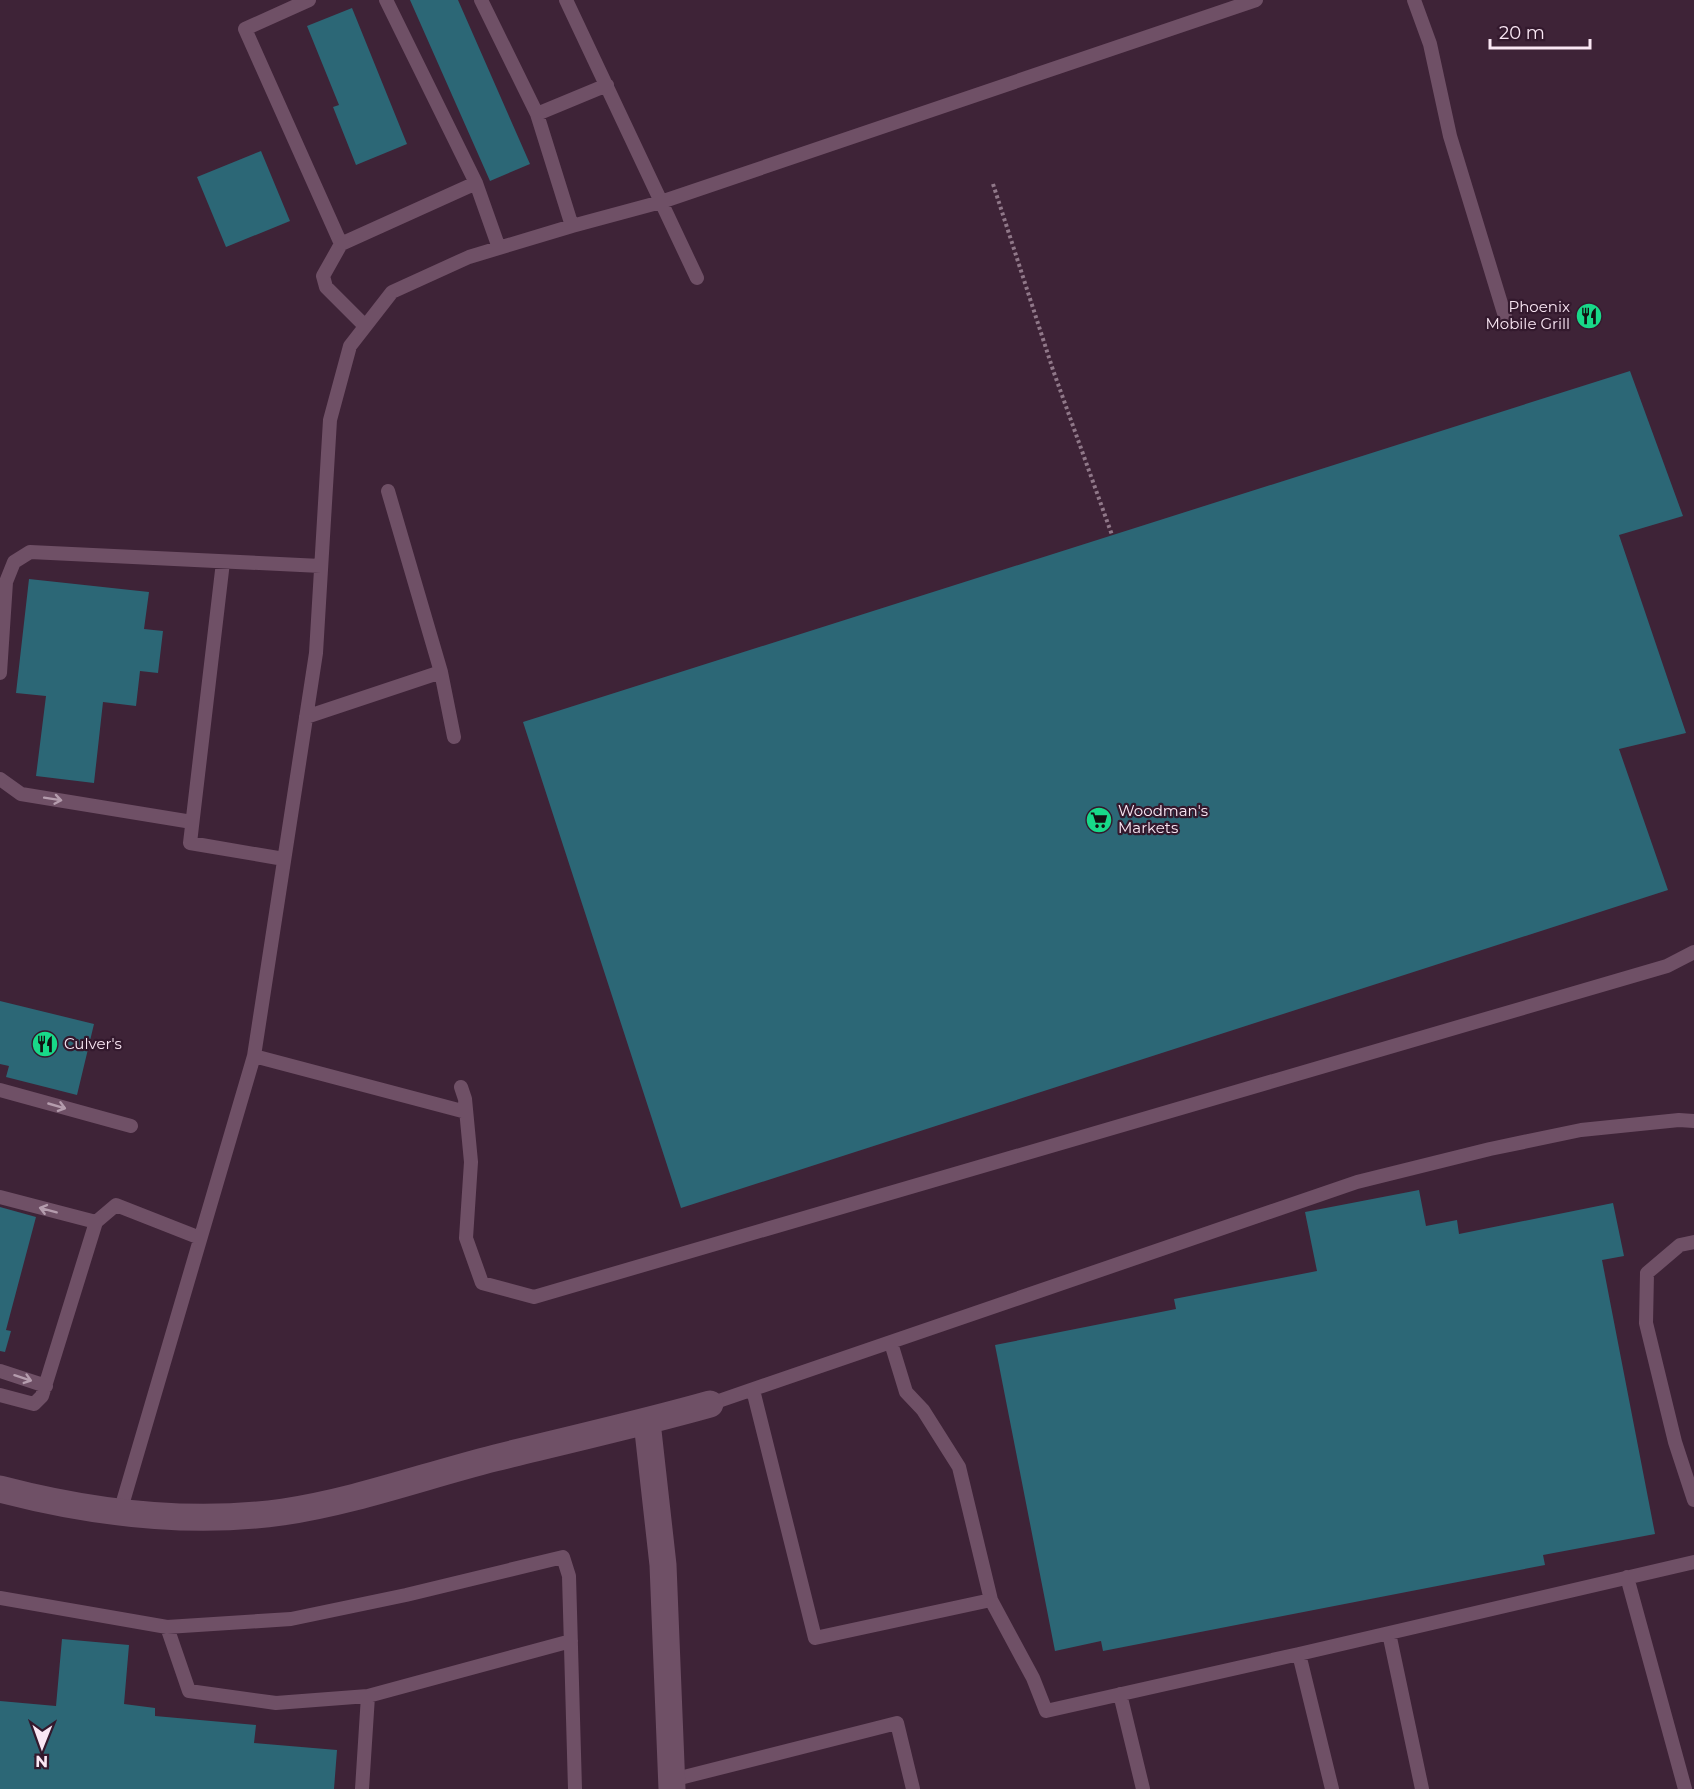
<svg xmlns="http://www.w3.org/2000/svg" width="1694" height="1789" font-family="Montserrat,sans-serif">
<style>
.building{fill:#2c6776}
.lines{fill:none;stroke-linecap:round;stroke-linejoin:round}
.path{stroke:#907889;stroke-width:4;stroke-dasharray:3 3;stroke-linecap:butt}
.service{stroke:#6f5066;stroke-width:14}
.minor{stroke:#6f5066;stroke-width:27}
.oneway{stroke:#b49cad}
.labels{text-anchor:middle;stroke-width:4.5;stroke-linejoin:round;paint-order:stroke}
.poi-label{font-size:15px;fill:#fae7f4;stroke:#33192d;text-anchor:start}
</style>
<rect width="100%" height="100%" fill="#3e2337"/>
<path class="building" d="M410,0H458L530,164L490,181Z
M352,8L407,144L356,165L333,107L339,105L307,26Z
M261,151L290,221L226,247L197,177Z
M1630,371L1683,516L1619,535L1686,733L1619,749L1668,890L681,1208L523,722Z
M29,579L149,592L144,629L163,631L158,673L140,671L136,706L103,702L94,783L36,776L46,696L16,693Z
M0,1001L94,1024L77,1095L6,1077L9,1066L0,1064Z
M1419,1190L1426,1226L1457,1220L1459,1234L1613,1203L1624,1256L1602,1260L1655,1534L1543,1555L1545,1565L1103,1651L1101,1641L1055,1651L995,1345L1176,1309L1174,1299L1317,1271L1305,1212Z
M0,1207L36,1217L6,1330L11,1331L5,1352L0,1351Z
M62,1639L129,1645L124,1704L155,1708V1716L256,1725L254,1743L337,1750L334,1789H0V1701L56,1706Z"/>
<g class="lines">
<path class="path" d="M993,184L1053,370L1112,535"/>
<path class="service" d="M309,0L245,29L341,244L476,183L499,248
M386,0L476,183
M481,0L537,114L572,226
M566,0L697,278
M1414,0L1430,44L1450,136L1507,323
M537,114L607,85
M341,244L323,276L326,287L365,326
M388,491L441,672L454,737
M223,562L190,843L284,859
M0,673L6,582L14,562L30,552L321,566
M306,717L441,672
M0,779L21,794L192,822
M254,1056L316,653L330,420L350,346L392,292L469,257L572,226L661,202L1256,0
M461,1087L465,1099L471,1162L466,1238L482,1283L534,1297L1667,966L1694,952
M0,1090L131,1126
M0,1197L96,1222
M1694,1242L1680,1245L1647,1273L1646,1323L1675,1442L1694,1500
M0,1371L46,1386
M753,1390L815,1638L991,1600L959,1467L923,1410L906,1392L891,1343
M0,1395L34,1404L42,1396L96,1222L116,1205L200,1238
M710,1404L1357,1182L1490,1149L1581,1130L1679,1120L1694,1121
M120,1512L254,1056L466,1112
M1627,1577L1685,1789
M0,1598L167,1627L291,1619L406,1595L563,1557L569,1576L575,1789
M991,1600L1033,1678L1046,1711L1299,1654L1694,1562
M167,1627L189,1691L276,1703L368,1696L362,1789
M1389,1633L1422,1789
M1299,1654L1332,1789
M1120,1694L1143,1789
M368,1696L571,1641
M672,1780L897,1723L913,1789"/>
<path class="minor" d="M647,1422L663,1565L672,1789
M0,1489C92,1513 189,1525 283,1512C356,1501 424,1476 495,1458C567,1440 639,1424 710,1404"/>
</g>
<defs><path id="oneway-shaft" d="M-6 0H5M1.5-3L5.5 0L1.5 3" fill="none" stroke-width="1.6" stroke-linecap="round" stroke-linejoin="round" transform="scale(1.5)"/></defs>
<g class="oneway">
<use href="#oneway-shaft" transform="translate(53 799) rotate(9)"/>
<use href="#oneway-shaft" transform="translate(57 1106) rotate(16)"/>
<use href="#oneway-shaft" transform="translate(48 1210) rotate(-165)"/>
<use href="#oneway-shaft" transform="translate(23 1378) rotate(18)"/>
</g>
<defs>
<symbol id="restaurant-disc" viewBox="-11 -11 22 22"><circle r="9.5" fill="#18d989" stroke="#33192d"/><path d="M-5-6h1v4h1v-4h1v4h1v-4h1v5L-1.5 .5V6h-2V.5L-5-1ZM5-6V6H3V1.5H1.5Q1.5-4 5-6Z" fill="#111"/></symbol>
<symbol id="supermarket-disc" viewBox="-11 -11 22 22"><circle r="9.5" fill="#18d989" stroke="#33192d"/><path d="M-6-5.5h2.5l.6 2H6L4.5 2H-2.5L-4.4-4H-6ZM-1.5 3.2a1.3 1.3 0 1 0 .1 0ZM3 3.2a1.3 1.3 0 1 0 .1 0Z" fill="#111"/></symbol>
</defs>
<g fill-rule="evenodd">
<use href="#restaurant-disc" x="1574" y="301" width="30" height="30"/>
<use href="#supermarket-disc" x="1084" y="805" width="30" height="30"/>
<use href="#restaurant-disc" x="30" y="1029" width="30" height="30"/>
</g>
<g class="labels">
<g class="poi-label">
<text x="1570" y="312" text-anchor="end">Phoenix<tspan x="1570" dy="17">Mobile Grill</tspan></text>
<text x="1118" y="816">Woodman's<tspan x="1118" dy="17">Markets</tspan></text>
<text x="64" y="1049">Culver's</text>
</g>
</g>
<g transform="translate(42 1747) rotate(181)" stroke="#33192d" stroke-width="4.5" paint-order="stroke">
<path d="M0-4.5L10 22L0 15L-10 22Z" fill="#fae7f4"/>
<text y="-9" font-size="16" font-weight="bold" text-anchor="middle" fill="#fae7f4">N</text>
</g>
<path d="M1490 39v9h100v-9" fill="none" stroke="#fae7f4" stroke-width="3"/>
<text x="1499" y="39" font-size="18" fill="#fae7f4" stroke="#33192d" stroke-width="4.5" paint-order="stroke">20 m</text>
</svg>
